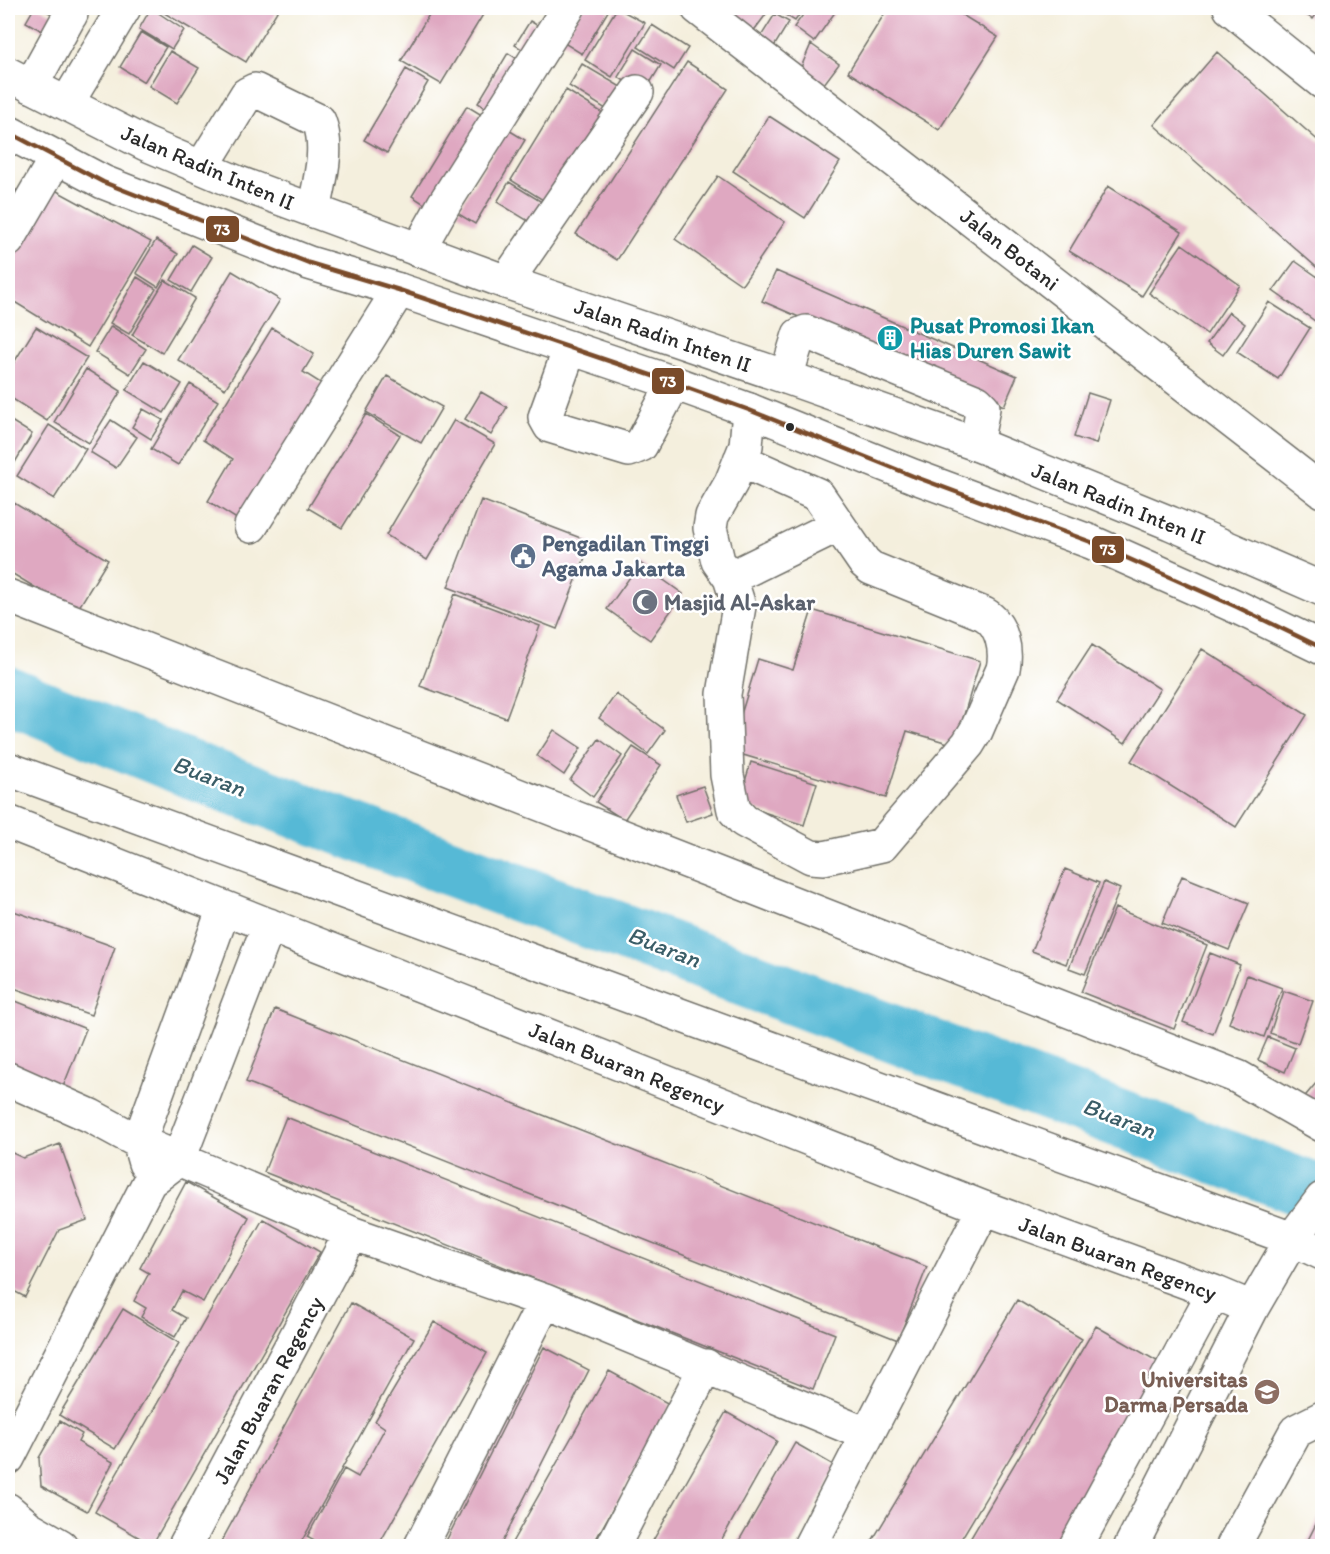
<svg xmlns="http://www.w3.org/2000/svg" width="1330" height="1554" font-family="Itim,sans-serif">
<style>
.lines{fill:none;stroke-linecap:round;stroke-linejoin:round}
.river{stroke:#57b9d6;stroke-width:58}
.building{fill:#dfa8c1}
.minor-casing{stroke:#717069;stroke-width:36}
.major-casing{stroke:#717069;stroke-width:36}
.minor{stroke:#fff;stroke-width:33}
.major{stroke:#fff;stroke-width:33}
.bus-1-casing{stroke:#fff;stroke-width:9}
.bus-1{stroke:#7a4b2a;stroke-width:4.5}
.bus-dot{fill:#2b2b2b;stroke:#fff;stroke-width:2}
.labels{text-anchor:middle;stroke-width:5;stroke-linejoin:round;paint-order:stroke}
.street-label{font-size:22px;fill:#2b2b2b;stroke:#fff}
.culture-label{font-size:22px;font-weight:bold;fill:#0d838f;stroke:#fff;text-anchor:start}
.service-label{font-size:22px;font-weight:bold;fill:#4e5e75;stroke:#fff;text-anchor:start}
.worship-label{font-size:22px;font-weight:bold;fill:#5b616d;stroke:#fff;text-anchor:start}
.education-label{font-size:22px;font-weight:bold;fill:#785e54;stroke:#fff;text-anchor:end}
.water-label{font-size:24px;font-style:italic;fill:#3a5d67;stroke:#fff}
.line-badge{stroke:#fff;stroke-width:2}
.badge-label{font-size:16px;text-anchor:middle;font-weight:bold;fill:#fff}
</style>
<rect width="100%" height="100%" fill="#fff"/>
<filter id="ink" filterUnits="userSpaceOnUse"><feTurbulence type="fractalNoise" baseFrequency=".0167" numOctaves="2"/><feDisplacementMap in="SourceGraphic" scale="12" xChannelSelector="R" yChannelSelector="G"/><feConvolveMatrix kernelMatrix="1 2 1 2 8 2 1 2 1" color-interpolation-filters="sRGB"/></filter>
<filter id="wash" filterUnits="userSpaceOnUse"><feTurbulence type="fractalNoise" baseFrequency=".008" numOctaves="4" result="noise"/><feDisplacementMap in="SourceGraphic" scale="24" xChannelSelector="R" yChannelSelector="G"/><feGaussianBlur stdDeviation="1.35" result="paint"/><feColorMatrix in="noise" values="0 0 0 0 0 0 0 0 0 0 0 0 0 0 0 0 0 1.4 0 .05"/><feComposite in="paint" operator="in"/></filter>
<g filter="url(#wash)">
<rect width="100%" height="100%" fill="#f4efdd"/>
<g class="lines">
<path class="river" d="M8,695L194,771L1322,1195"/>
</g>
<g id="blocks">
<path class="building" d="M34,8H41L59,18L49,35L26,22Z
M151,8L184,30L172,49L139,29Z
M156,8H279L246,62Z
M433,8H487L441,84L401,61Z
M582,8H610L582,54L561,41Z
M617,8L645,23L612,77L585,60Z
M721,8H768L770,9L749,37Z
M774,8H804L795,21Z
M808,8H838L814,42L794,27Z
M888,8H951L998,37L939,130L848,72Z
M1294,8H1321L1313,19Z
M775,14L789,22L767,58L753,49Z
M530,21L550,33L535,57L515,45Z
M652,25L688,48L674,70L638,47Z
M141,32L166,47L144,82L120,67Z
M811,44L839,64L821,88L799,72Z
M635,49L661,65L644,93L618,77Z
M170,51L199,68L177,103L149,86Z
M1217,52L1322,144V272L1154,125Z
M508,53L529,66L498,116L478,103Z
M687,62L728,89L617,260L576,234Z
M582,64L631,93L617,116L569,86Z
M406,69L428,82L387,153L364,140Z
M566,90L606,115L551,205L511,180Z
M467,106L490,120L435,211L412,196Z
M769,116L840,162L805,218L733,171Z
M507,129L525,140L475,224L457,213Z
M718,176L785,222L742,285L675,239Z
M509,182L550,207L538,227L497,202Z
M44,184L151,242L88,347L8,298V246Z
M8,185L25,196L8,224Z
M1108,186L1182,232L1142,296L1069,251Z
M156,240L178,254L158,287L136,273Z
M1182,244L1240,285L1207,334L1149,293Z
M192,245L212,257L191,292L171,280Z
M1295,261L1322,280V326L1273,291Z
M232,271L280,300L225,389L178,360Z
M776,271L1017,376L1004,406L762,301Z
M137,277L156,289L129,334L110,323Z
M165,280L195,298L162,353L132,335Z
M1269,302L1310,328L1278,379L1237,352Z
M1229,312L1245,324L1223,355L1207,343Z
M111,326L146,349L130,374L95,352Z
M36,327L87,358L47,421L8,396V372Z
M272,328L314,354L303,372L327,387L243,523L208,501L233,459L203,440Z
M144,361L182,384L164,413L126,390Z
M86,369L121,391L89,443L54,422Z
M387,376L442,407L421,443L366,412Z
M190,384L218,401L178,465L151,449Z
M481,392L507,407L491,435L465,419Z
M1088,393L1110,400L1096,444L1074,437Z
M143,409L163,420L151,439L132,427Z
M366,414L400,435L342,528L308,508Z
M8,419L32,434L8,474Z
M111,420L137,437L116,468L90,452Z
M454,420L495,444L427,560L386,535Z
M49,425L86,449L54,499L17,476Z
M9,500L108,560L76,612L8,571Z
M481,500L591,542L557,629L448,587Z
M640,563L683,594L650,640L607,609Z
M455,594L540,626L506,718L420,686Z
M812,610L980,661L955,745L907,731L886,798L730,751L758,659L793,670Z
M1092,645L1160,689L1125,743L1057,699Z
M1202,649L1307,715L1236,827L1131,761Z
M616,694L665,730L648,754L599,718Z
M554,730L581,748L564,775L537,756Z
M599,739L622,756L593,797L570,780Z
M633,747L661,765L624,820L596,802Z
M751,762L817,783L804,825L738,804Z
M703,786L713,813L686,822L676,795Z
M1065,869L1099,883L1066,964L1032,951Z
M1182,876L1249,903L1229,950L1162,923Z
M1104,882L1120,889L1085,974L1069,968Z
M1115,908L1207,945L1174,1029L1081,992Z
M8,909L115,947L91,1015L8,986Z
M1210,953L1240,965L1213,1034L1183,1022Z
M1247,975L1282,988L1264,1037L1229,1023Z
M1284,991L1313,1001L1298,1043L1270,1033Z
M8,998L86,1029L63,1087L8,1065Z
M275,1009L927,1267L898,1340L246,1082Z
M1268,1037L1295,1048L1285,1072L1258,1060Z
M1322,1076V1120L1301,1101Z
M286,1117L835,1334L813,1389L264,1172Z
M60,1144L87,1220L59,1230L25,1297L8,1288V1151L23,1158Z
M186,1182L249,1217L203,1302L182,1291L172,1310L186,1318L175,1337L141,1317L146,1308L134,1301L149,1273L140,1268Z
M263,1219L320,1252L152,1545L95,1512Z
M1017,1300L1082,1339L1059,1376L957,1546H869Z
M351,1303L414,1338L299,1546H219Z
M123,1309L179,1343L115,1449L59,1415Z
M434,1322L487,1353L378,1546H323L307,1537L344,1469L358,1477L385,1428L375,1421Z
M1096,1326L1169,1368L1064,1546H966Z
M544,1347L589,1370L500,1546H447L444,1545Z
M609,1371L671,1405L592,1546H510Z
M726,1412L777,1441L718,1546H650Z
M60,1421L82,1434L78,1442L113,1462L87,1511L41,1486L39,1458Z
M795,1443L837,1467L797,1537L792,1546H736Z
M1322,1512V1546H1305Z"/>
</g>
</g>
<g filter="url(#ink)">
<use href="#blocks" fill-opacity="0" stroke="#717069" stroke-width="1.5"/>
<g class="lines">
<defs>
<path id="minor" d="M698,8L1322,491
M1230,8L1322,82
M31,86L69,17L71,14L69,8
M67,103L124,8
M202,167L247,94L255,90L319,121C330,149 319,183 314,211
M8,240L56,158
M418,250L444,204L568,8
M506,282L637,92
M570,348L545,417L550,426L629,450L641,445L674,383
M786,377L799,335L806,332L977,402L983,408L976,444
M740,460L818,495L864,562L871,568L984,614C1002,624 1007,650 1003,669L976,731L968,744L882,845L824,858L811,857L744,821L734,810L727,775L724,694L739,606L730,578L718,561L710,528L712,516L731,483L746,446L749,410
M251,526L399,290
M730,578L838,525
M8,596L1238,1077L1322,1125
M8,769L1292,1239L1322,1253
M8,822L984,1208L1214,1292L1252,1308
M8,1079L91,1116L139,1142L351,1233L545,1301L866,1434
M145,1163L139,1142L224,908
M8,1458L149,1182L179,1159L269,925
M8,1510L28,1527L61,1546
M185,1546L351,1233
M421,1546L545,1301
M613,1546L706,1366
M810,1546L984,1208
M1076,1546L1214,1292
M1131,1546L1252,1308L1292,1239L1322,1199
M1233,1546L1296,1431L1322,1418"/>
<path id="major" d="M8,74L146,144L236,182L506,282L786,377L976,444L1170,523L1322,589
M8,132L103,182L309,263L399,290L674,383L749,410L913,476L1091,542L1237,607L1322,648"/>
</defs>
<use href="#minor" class="minor-casing"/>
<use href="#major" class="major-casing"/>
<use href="#minor" class="minor"/>
<use href="#major" class="major"/>
<defs>
<path id="bus-1" d="M8,132L103,182L309,263L399,290L674,383L749,410L913,476L1091,542L1237,607L1322,648"/>
</defs>
<use href="#bus-1" class="bus-1-casing"/>
<use href="#bus-1" class="bus-1"/>
</g>
</g>
<defs>
<symbol id="building-disc" viewBox="-11 -11 22 22"><circle r="9.5" fill="#0f9aa8" stroke="#fff"/><path d="M-4-6H4V6H1V3H-1V6H-4ZM-2.5-4.3h1.7v1.8h-1.7ZM.8-4.3h1.7v1.8H.8ZM-2.5-1h1.7V.8h-1.7ZM.8-1h1.7V.8H.8Z" fill="#fff"/></symbol>
<symbol id="civic-disc" viewBox="-11 -11 22 22"><circle r="9.5" fill="#5c6f8a" stroke="#fff"/><path d="M-.6-6.5H3V-4.5H.6V-3L4-1V1h2V6H-6V1h2V-1L-.6-3ZM-1.2 2.5V6h2.4V2.5Z" fill="#fff"/></symbol>
<symbol id="mosque-disc" viewBox="-11 -11 22 22"><circle r="9.5" fill="#6b7280" stroke="#fff"/><path d="M3.5-4.9A6 6 0 1 0 3.5 4.9A5 5 0 1 1 3.5-4.9Z" fill="#fff"/></symbol>
<symbol id="university-disc" viewBox="-11 -11 22 22"><circle r="9.5" fill="#8d6e63" stroke="#fff"/><path d="M0-5L7-2L0 1L-7-2ZM-4 1L0 2.5L4 1V4Q0 6-4 4Z" fill="#fff"/></symbol>
</defs>
<g fill-rule="evenodd">
<use href="#building-disc" x="875" y="323" width="30" height="30"/>
<use href="#civic-disc" x="508" y="541" width="30" height="30"/>
<use href="#mosque-disc" x="630" y="587" width="30" height="30"/>
<use href="#university-disc" x="1252" y="1377" width="30" height="30"/>
</g>
<circle class="bus-dot" cx="790" cy="427" r="5"/>
<g class="labels">
<g class="street-label">
<text transform="translate(208 167) rotate(23)" y="8">Jalan Radin Inten II</text>
<text transform="translate(1010 249) rotate(38)" y="8">Jalan Botani</text>
<text transform="translate(663 335) rotate(19)" y="8">Jalan Radin Inten II</text>
<text transform="translate(1119 503) rotate(22)" y="8">Jalan Radin Inten II</text>
<text transform="translate(627 1067) rotate(22)" y="8">Jalan Buaran Regency</text>
<text transform="translate(1118 1258) rotate(20)" y="8">Jalan Buaran Regency</text>
<text transform="translate(268 1390) rotate(-62)" y="8">Jalan Buaran Regency</text>
</g>
<g class="culture-label">
<text x="910" y="333">Pusat Promosi Ikan<tspan x="910" dy="25">Hias Duren Sawit</tspan></text>
</g>
<g class="service-label">
<text x="542" y="551">Pengadilan Tinggi<tspan x="542" dy="25">Agama Jakarta</tspan></text>
</g>
<g class="worship-label">
<text x="664" y="610">Masjid Al-Askar</text>
</g>
<g class="education-label">
<text x="1248" y="1387">Universitas<tspan x="1248" dy="25">Darma Persada</tspan></text>
</g>
<g class="water-label">
<text transform="translate(209 776) rotate(21)" y="8">Buaran</text>
<text transform="translate(664 947) rotate(21)" y="8">Buaran</text>
<text transform="translate(1119 1118) rotate(21)" y="8">Buaran</text>
</g>
</g>
<g class="line-badge">
<rect x="205" y="215" width="35" height="28" rx="6" fill="#7a4b2a"/>
<rect x="651" y="367" width="34" height="28" rx="6" fill="#7a4b2a"/>
<rect x="1091" y="535" width="34" height="29" rx="6" fill="#7a4b2a"/>
</g>
<g class="badge-label">
<text x="222" y="235">73</text>
<text x="668" y="387">73</text>
<text x="1108" y="555">73</text>
</g>
<rect width="1330" height="1554" fill="none" stroke="#fff" stroke-width="30"/>
</svg>
